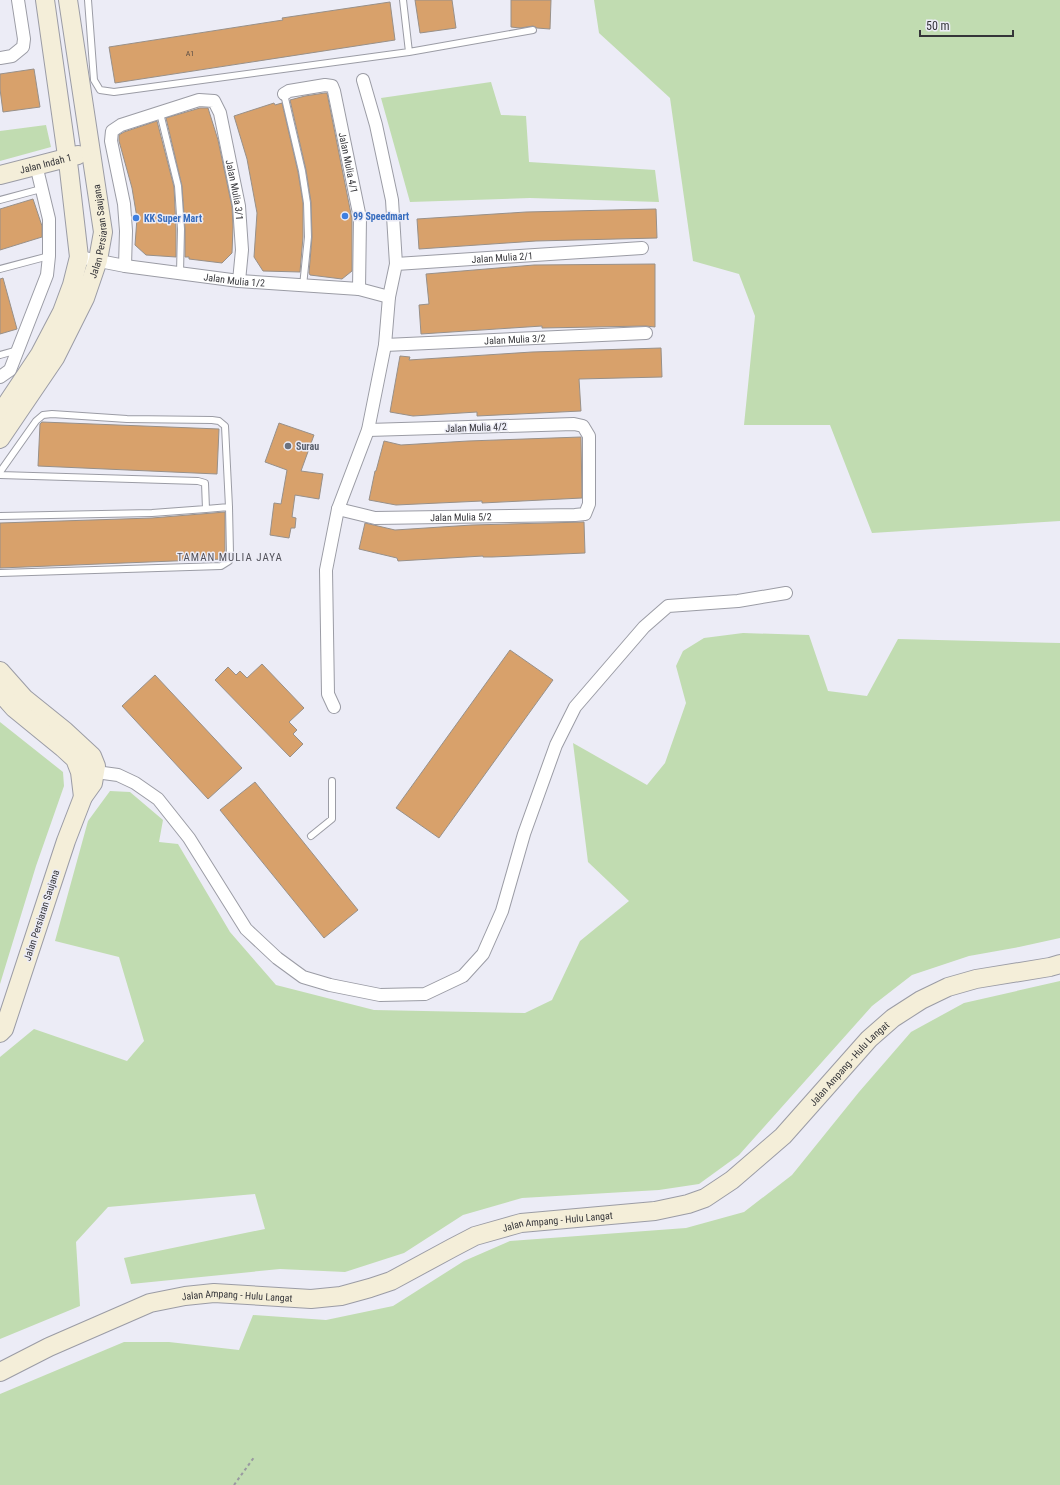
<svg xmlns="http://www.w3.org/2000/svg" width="1060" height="1485" font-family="'Roboto Condensed',sans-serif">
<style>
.green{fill:#c1dcb1}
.building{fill:#d8a16b;stroke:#989089}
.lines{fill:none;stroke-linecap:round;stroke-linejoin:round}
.lane-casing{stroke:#9b9ca5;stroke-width:8}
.street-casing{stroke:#9b9ca5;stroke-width:14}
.secondary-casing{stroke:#9b9ca5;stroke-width:20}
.path{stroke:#9999a0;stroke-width:2;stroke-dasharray:3 3;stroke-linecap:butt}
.lane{stroke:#fff;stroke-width:6}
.street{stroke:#fff;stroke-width:12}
.secondary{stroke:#f4eed9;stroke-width:18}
.shop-dot{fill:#3f7fe0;stroke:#ececf6;stroke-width:1.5}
.worship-dot{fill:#6b7280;stroke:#ececf6;stroke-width:1.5}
.labels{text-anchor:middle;stroke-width:3;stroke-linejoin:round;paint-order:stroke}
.number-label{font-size:8px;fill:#5e5046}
.street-label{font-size:10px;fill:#353539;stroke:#ececf6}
.shop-label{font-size:10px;font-weight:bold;fill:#366cbe;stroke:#ececf6;text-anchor:start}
.worship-label{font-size:10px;font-weight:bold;fill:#5b616d;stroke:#ececf6;text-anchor:start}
.neighbourhood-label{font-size:11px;letter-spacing:1px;fill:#52525b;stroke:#ececf6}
</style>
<rect width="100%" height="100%" fill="#ececf6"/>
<path class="green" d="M594,0H1060V521L872,533L830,425H744L755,316L739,274L693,261L670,98L599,33Z
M491,82L501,115L526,116L529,162L655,170L659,202L530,198L410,202L381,98Z
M46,125L51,147L0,161V131Z
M743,633L809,635L828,691L867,696L898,639L1060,643V938L1019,947L969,956L912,975L872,1006L739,1155L699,1184L659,1190L522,1198L463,1215L404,1253L345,1272L280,1269L131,1284L124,1258L265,1229L255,1194L108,1207L76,1242L80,1306L0,1339V1057L34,1029L127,1061L144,1041L119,957L55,941L88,821L110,791L130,792L163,820L159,842L178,844L230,932L276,985L374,1010L525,1013L552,1000L580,941L629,901L588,862L573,743L647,785L665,763L686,703L676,666L683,651L704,638Z
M0,722L63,772L64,786L36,866L0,984Z
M1060,981V1485H0V1394L124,1342H169L239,1350L253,1315L326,1320L393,1306L464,1261L510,1241L686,1228L744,1212L792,1175L859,1092L911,1032L964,1003Z"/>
<path class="building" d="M415,0H452L456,28L420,33Z
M511,0H551L550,29L537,28L533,26L520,28L511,27Z
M390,2L395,40L115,83L109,47L283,20L282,18Z
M34,69L40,107L3,112L0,89V74Z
M325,93H327L352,219V271L342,279L310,275L309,273L312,237L311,202L306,170L290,100L305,96Z
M274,103L275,105L282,103L298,172L303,203V237L300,272L263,271L254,257L257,213L247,159L234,116Z
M200,108H208L218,140L232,207L233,227L232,253L222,263L189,259V257H185V229L182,186L166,118Z
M157,121L174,187L176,229V257L146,255L135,245L137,218L132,188L119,141V135L124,132Z
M33,199L42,226V237L0,250V209Z
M656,209L657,238L536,241L419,249L417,219L526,212Z
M655,264V327L646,326L542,328V326L421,334L419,305L429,304L426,274L534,265Z
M3,278L17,329L0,334V279Z
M661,348L662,377L579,379L581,411L477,416V412L413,416L390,412L400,356L410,357L409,360L532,352Z
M42,422L219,429L217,474L38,466L40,424Z
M279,423L314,435L301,471L323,474L319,499L295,495L292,517L296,518L295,528H291L289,538L270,535L274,503L281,504L287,470L265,462Z
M581,437L582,498L482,503V501L396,505L369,500L375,471H376L384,441L401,445L468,441Z
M225,512V553L223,559L0,568V523L152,518Z
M584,522L585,553L492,557H483V556L398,561L397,558L359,549L365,523L395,530L472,525Z
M510,650L553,680L439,838L396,808Z
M262,664L304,708L289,722L297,730L293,734L303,744L290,757L215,680L228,667L236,675L240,671L247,678Z
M155,675L242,768L208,799L122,706Z
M255,782L358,910L324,938L220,810Z"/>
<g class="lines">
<defs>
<path id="lane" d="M88,0L94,80L100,90L114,92L409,52L533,30
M403,0L409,52
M284,94L302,171L307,203L308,237L303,286
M160,113L178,186L181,229L180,273
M0,200L41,189
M0,269L49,256
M0,355L18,350
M0,472L36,421L43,415L52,414L127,419L212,420L219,421L225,426L229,507L206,509
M0,475L198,481L205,483L206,509L152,513L0,516
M0,573L221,566L229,561L230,553L229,507
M311,836L332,819V781"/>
<g id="street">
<path d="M0,58L12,56L23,47L24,39L18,0"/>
<path d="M363,80L376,125L392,200L396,264"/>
<path id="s1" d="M284,94L289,91L325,85L332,86L334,91L360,218L359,289"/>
<path id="s2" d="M79,257L125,266L239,281L359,289L389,297"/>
<path id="s3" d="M125,266L126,231L124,204L111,141L112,131L121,125L199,100L214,101L220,113L239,206L242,250L239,281"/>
<path id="s4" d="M385,345L646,333"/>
<path d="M0,377L10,370L47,275L49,256V219L36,165"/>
<path id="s5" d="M338,509L375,518L575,515L585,514L589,504V436L583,426L574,424L368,430"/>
<path id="s6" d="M334,707L328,694L326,570L338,509L368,430L385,345L389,297L396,264L642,248"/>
<path d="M96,772L118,775L135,783L158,799L189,838L246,929L277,958L303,977L330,985L380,995L425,994L463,976L483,954L502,911L524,834L556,745L575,707L644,627L668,606L738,601L786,593"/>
</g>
<g id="secondary">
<path id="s7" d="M0,175L78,155"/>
<path d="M0,414L40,354L62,312L72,285L79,257L69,170L45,0"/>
<path id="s8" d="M0,439L55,358L85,298L98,260L103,232L68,0"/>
<path d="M0,671L24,698L65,731L92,756L96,766L93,783L83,797L66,841L4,1029L0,1033"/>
<path d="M0,692L14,708L63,748L75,759L80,772L83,797"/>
<path id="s9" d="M0,1372L49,1347L150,1303L185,1296L214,1293L311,1299L341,1296L370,1288L391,1281L452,1248L475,1236L521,1223L655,1211L688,1204L705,1198L732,1180L783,1136L869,1039L893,1018L921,1000L948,987L976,979L1050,967L1060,964"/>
</g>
</defs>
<use href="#lane" class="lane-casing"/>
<use href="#street" class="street-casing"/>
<use href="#secondary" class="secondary-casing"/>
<path class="path" d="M234,1485L255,1456"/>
<use href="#lane" class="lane"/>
<use href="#street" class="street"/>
<use href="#secondary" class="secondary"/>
</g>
<g class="shop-dot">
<circle cx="345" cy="216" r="4"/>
<circle cx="136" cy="218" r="4"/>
</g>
<circle class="worship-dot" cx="288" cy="446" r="4"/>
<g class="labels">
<g class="number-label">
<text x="190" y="56">A1</text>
</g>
<g class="street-label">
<text dy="4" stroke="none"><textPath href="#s7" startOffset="47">Jalan Indah 1</textPath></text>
<text dy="4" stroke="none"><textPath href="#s1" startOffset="128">Jalan Mulia 4/1</textPath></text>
<text dy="4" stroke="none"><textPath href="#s3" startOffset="336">Jalan Mulia 3/1</textPath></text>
<text dy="4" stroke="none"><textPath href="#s8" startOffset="234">Jalan Persiaran Saujana</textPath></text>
<text dy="4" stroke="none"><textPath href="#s6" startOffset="560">Jalan Mulia 2/1</textPath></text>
<text dy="4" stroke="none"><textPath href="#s2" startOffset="157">Jalan Mulia 1/2</textPath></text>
<text dy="4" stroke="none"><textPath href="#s4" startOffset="130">Jalan Mulia 3/2</textPath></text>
<text transform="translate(476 427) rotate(-2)" y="4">Jalan Mulia 4/2</text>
<text dy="4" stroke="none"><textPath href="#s5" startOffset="124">Jalan Mulia 5/2</textPath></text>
<text transform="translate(41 915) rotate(-72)" y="4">Jalan Persiaran Saujana</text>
<text dy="4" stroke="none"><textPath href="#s9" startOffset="937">Jalan Ampang - Hulu Langat</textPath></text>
<text dy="4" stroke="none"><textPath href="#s9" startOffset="589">Jalan Ampang - Hulu Langat</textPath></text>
<text dy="4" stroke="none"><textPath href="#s9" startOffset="253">Jalan Ampang - Hulu Langat</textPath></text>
</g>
<g class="shop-label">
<text x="353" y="220">99 Speedmart</text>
<text x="144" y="222">KK Super Mart</text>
</g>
<g class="worship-label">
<text x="296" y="450">Surau</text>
</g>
<g class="neighbourhood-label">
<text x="230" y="561">TAMAN MULIA JAYA</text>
</g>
</g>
<path d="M920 30v6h93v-6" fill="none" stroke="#353539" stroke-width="2"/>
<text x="926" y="30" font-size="12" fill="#353539" stroke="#ececf6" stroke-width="3" paint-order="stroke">50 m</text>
</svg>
